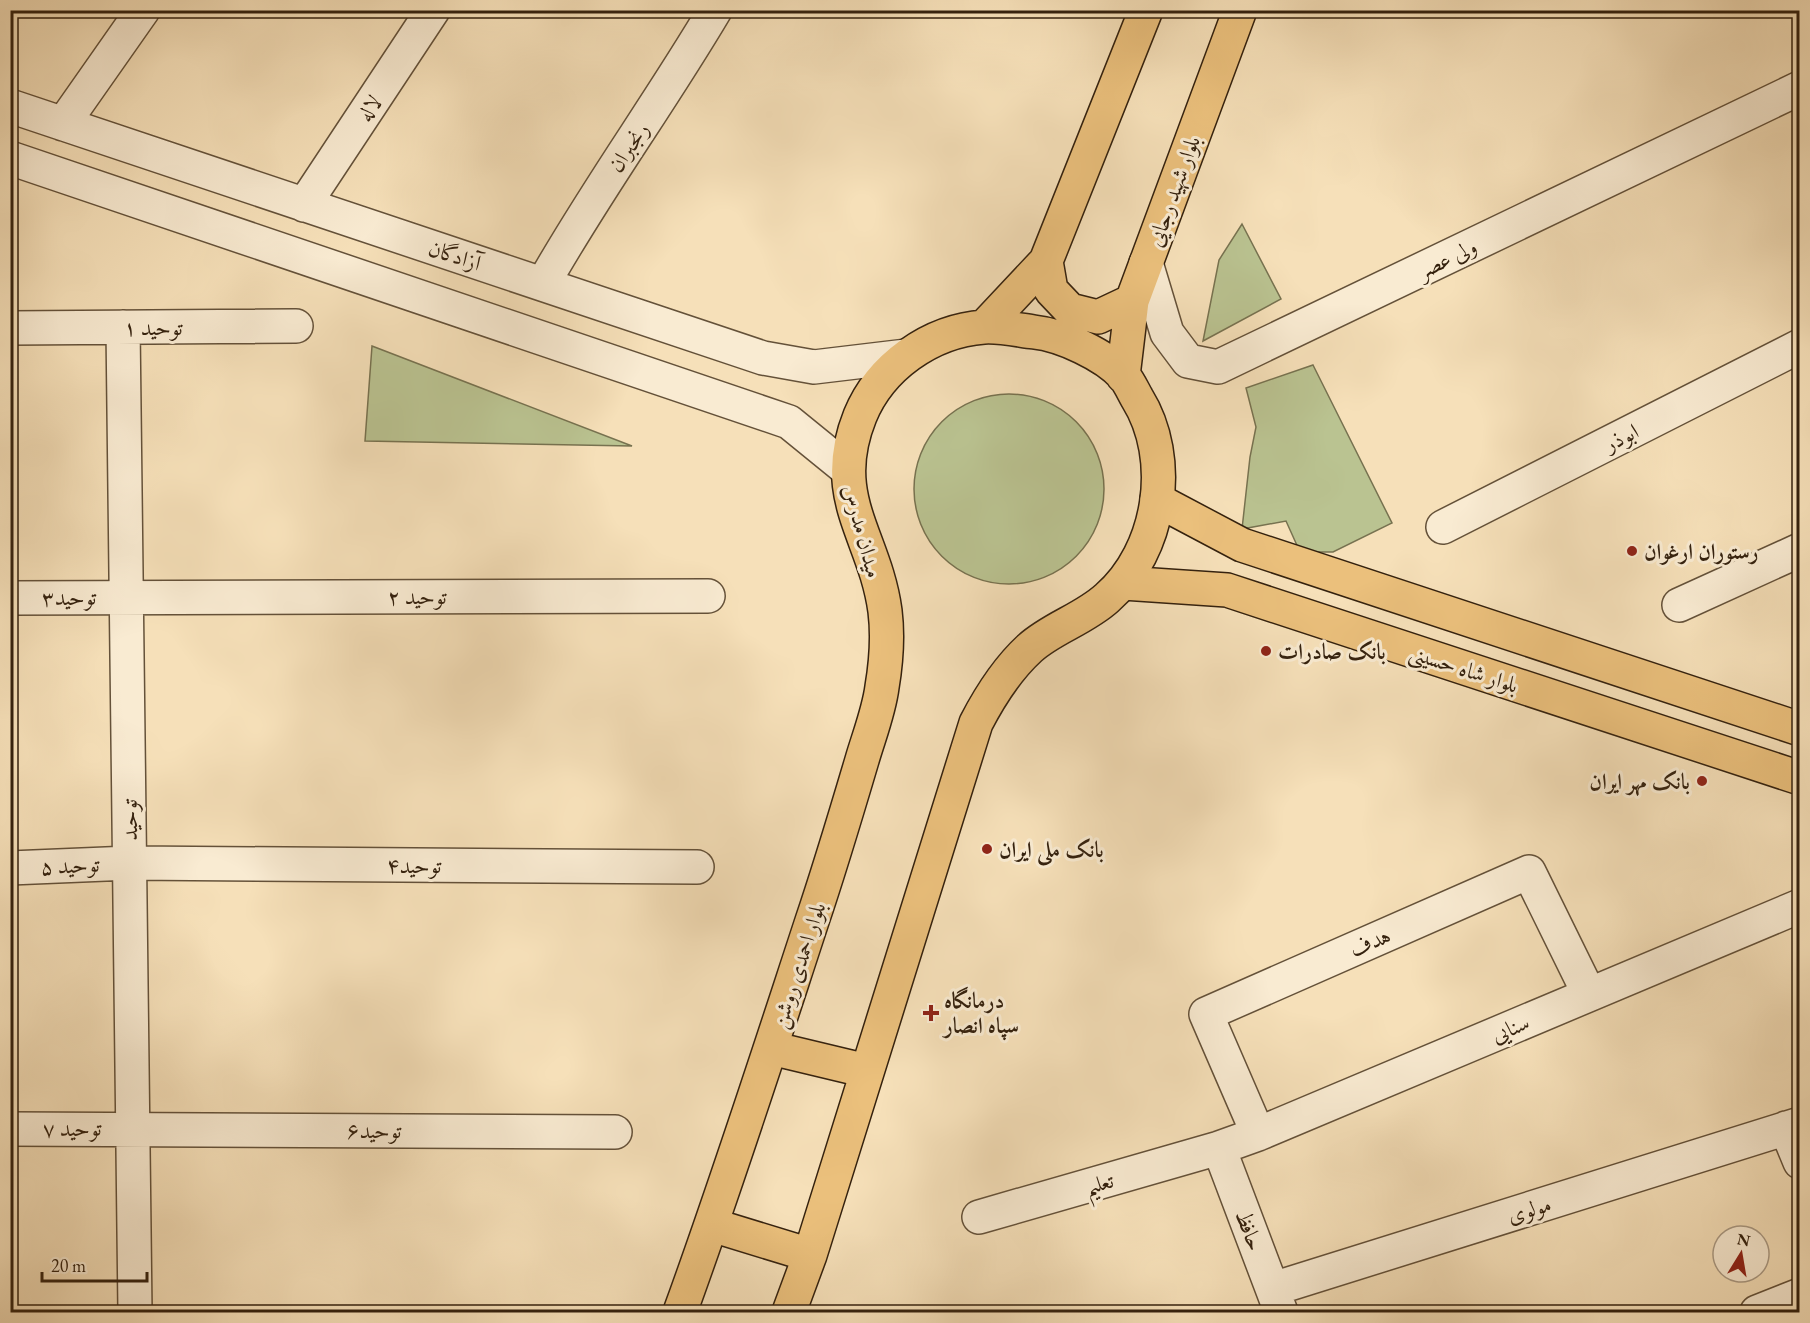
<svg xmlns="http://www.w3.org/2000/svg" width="1810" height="1323" font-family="'EB Garamond',Amiri,serif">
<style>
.green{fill:#bac391;stroke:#777250;stroke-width:1.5}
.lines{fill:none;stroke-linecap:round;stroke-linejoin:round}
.minor-casing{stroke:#645139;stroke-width:36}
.major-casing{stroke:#34210e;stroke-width:36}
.highway-casing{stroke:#34210e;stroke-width:36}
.minor{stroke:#f9ebd2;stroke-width:33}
.major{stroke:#ebc07c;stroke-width:33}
.highway{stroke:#ebc07c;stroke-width:33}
.poi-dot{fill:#8f2418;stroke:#f9ebd2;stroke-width:2}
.labels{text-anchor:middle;stroke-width:6;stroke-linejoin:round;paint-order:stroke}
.street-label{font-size:22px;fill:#34210e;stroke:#f9ebd2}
.poi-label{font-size:22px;font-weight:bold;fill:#34210e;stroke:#f9ebd2;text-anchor:start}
</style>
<rect width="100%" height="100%" fill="#f6e0b9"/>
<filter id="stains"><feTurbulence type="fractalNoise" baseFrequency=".00333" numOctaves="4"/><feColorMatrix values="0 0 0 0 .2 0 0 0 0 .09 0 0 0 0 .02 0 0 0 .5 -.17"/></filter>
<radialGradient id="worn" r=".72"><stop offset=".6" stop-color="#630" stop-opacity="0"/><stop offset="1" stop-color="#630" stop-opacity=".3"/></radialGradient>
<path class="green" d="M1242,224L1281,299L1203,341L1219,260Z
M372,346L632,446L365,441Z
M1313,365L1392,523L1333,552H1300L1286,521L1242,529L1250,457L1256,427L1246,388Z
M914 489a95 95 0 1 1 190 0a95 95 0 1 1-190 0Z"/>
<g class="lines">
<defs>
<path id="minor" d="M10,106L763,358L814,367L906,356
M63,124L143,10
M10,158L789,422L848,470
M304,205L433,10
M1146,263L1167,333L1188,361L1218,367L1800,88
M543,284C596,190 660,103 715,10
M123,327L135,1312
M10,328L296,326
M1443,527L1800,346
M10,598L708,596
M1679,605L1800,550
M10,868L130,863L697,867
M1786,1128L1800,1162
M10,1129L615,1132
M1258,1134L1206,1014L1529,872L1589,994
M1219,1148L1281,1312
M979,1217L1219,1148L1258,1134L1800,906
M1273,1289L1800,1124
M1757,1312L1800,1295"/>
<path id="major" d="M1157,500L1242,545L1800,729
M1123,583L1227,590L1800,778"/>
<path id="highway" d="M1046,261L1051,290L1070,310L1098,317L1132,301
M984,327L1046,261L1146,10
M1123,376L1132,301L1240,10
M771,1048L867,1071
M712,1225L810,1255
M680,1312C727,1183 769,1052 812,921C830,868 846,814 862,760C869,736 879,711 882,687C886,663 888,635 885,611C875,536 827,498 860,416C880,367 930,331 984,327C1000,326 1018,330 1034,332C1062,335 1105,355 1124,376C1129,382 1133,391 1137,398C1175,459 1161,551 1107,598C1084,619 1052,628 1030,648C1007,669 990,696 976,723L810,1255L789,1312"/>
</defs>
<use href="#minor" class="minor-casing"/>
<use href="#major" class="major-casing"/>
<use href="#highway" class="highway-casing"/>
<use href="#minor" class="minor"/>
<use href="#major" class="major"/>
<use href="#highway" class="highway"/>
</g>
<g class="poi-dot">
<circle cx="1632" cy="551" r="6"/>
<circle cx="1266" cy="651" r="6"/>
<circle cx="1702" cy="781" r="6"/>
<circle cx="987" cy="849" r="6"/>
<path d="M928 1004h6v6h6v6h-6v6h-6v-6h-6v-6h6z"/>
</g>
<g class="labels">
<g class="street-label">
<text transform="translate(369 108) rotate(-56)" y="8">لاله</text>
<text transform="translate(628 147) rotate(-56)" y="8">رنجبران</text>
<text transform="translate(1173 191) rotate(-70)" y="8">بلوار شهید رجایی</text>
<text transform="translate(455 255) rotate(18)" y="8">آزادگان</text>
<text transform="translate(1447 258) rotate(-26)" y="8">ولی عصر</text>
<text x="153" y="335">توحید ۱</text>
<text transform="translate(1621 437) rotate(-27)" y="8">ابوذر</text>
<text transform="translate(863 531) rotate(75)" y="8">میدان مدرس</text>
<text x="417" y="604">توحید ۲</text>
<text transform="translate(69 597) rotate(-1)" y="8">توحید۳</text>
<text transform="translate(1464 668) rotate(18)" y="8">بلوار شاه حسینی</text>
<text transform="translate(129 820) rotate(-91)" y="8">توحید</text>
<text transform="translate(70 865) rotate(-3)" y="8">توحید ۵</text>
<text x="414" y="873">توحید۴</text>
<text transform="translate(1370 942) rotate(-24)" y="8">هدف</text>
<text transform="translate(798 965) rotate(-72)" y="8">بلوار احمدی روشن</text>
<text transform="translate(1510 1028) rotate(-23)" y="8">سنایی</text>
<text transform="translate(72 1128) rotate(-1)" y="8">توحید ۷</text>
<text x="374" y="1138">توحید۶</text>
<text transform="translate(1099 1183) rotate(-16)" y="8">تعلیم</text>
<text transform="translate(1529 1209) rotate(-17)" y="8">مولوی</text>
<text transform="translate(1250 1230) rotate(69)" y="8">حافظ</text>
</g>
<g class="poi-label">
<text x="1644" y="559">رستوران ارغوان</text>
<text x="1278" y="659">بانک صادرات</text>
<text x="1690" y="789" text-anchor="end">بانک مهر ایران</text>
<text x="999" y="857">بانک ملی ایران</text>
<text x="944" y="1008">درمانگاه<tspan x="944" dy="25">سپاه انصار</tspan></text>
</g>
</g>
<rect width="1810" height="1323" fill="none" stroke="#f6e0b9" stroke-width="36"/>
<rect x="12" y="12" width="1786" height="1299" fill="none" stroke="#34210e" stroke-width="3"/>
<rect x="18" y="18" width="1774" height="1287" fill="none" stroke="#34210e" stroke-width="1.5"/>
<g transform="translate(1741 1254) rotate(11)"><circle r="28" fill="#f9ebd2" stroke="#aa9a84" stroke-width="1.5"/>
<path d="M0-4.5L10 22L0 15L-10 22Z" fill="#8f2418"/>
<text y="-9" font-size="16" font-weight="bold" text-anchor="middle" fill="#34210e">N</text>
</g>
<path d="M42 1272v9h105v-9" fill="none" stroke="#34210e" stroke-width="3"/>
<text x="51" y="1272" font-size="18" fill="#34210e" stroke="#f9ebd2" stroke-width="4.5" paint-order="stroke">20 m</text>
<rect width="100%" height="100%" filter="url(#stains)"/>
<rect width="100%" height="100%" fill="url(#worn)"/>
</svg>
